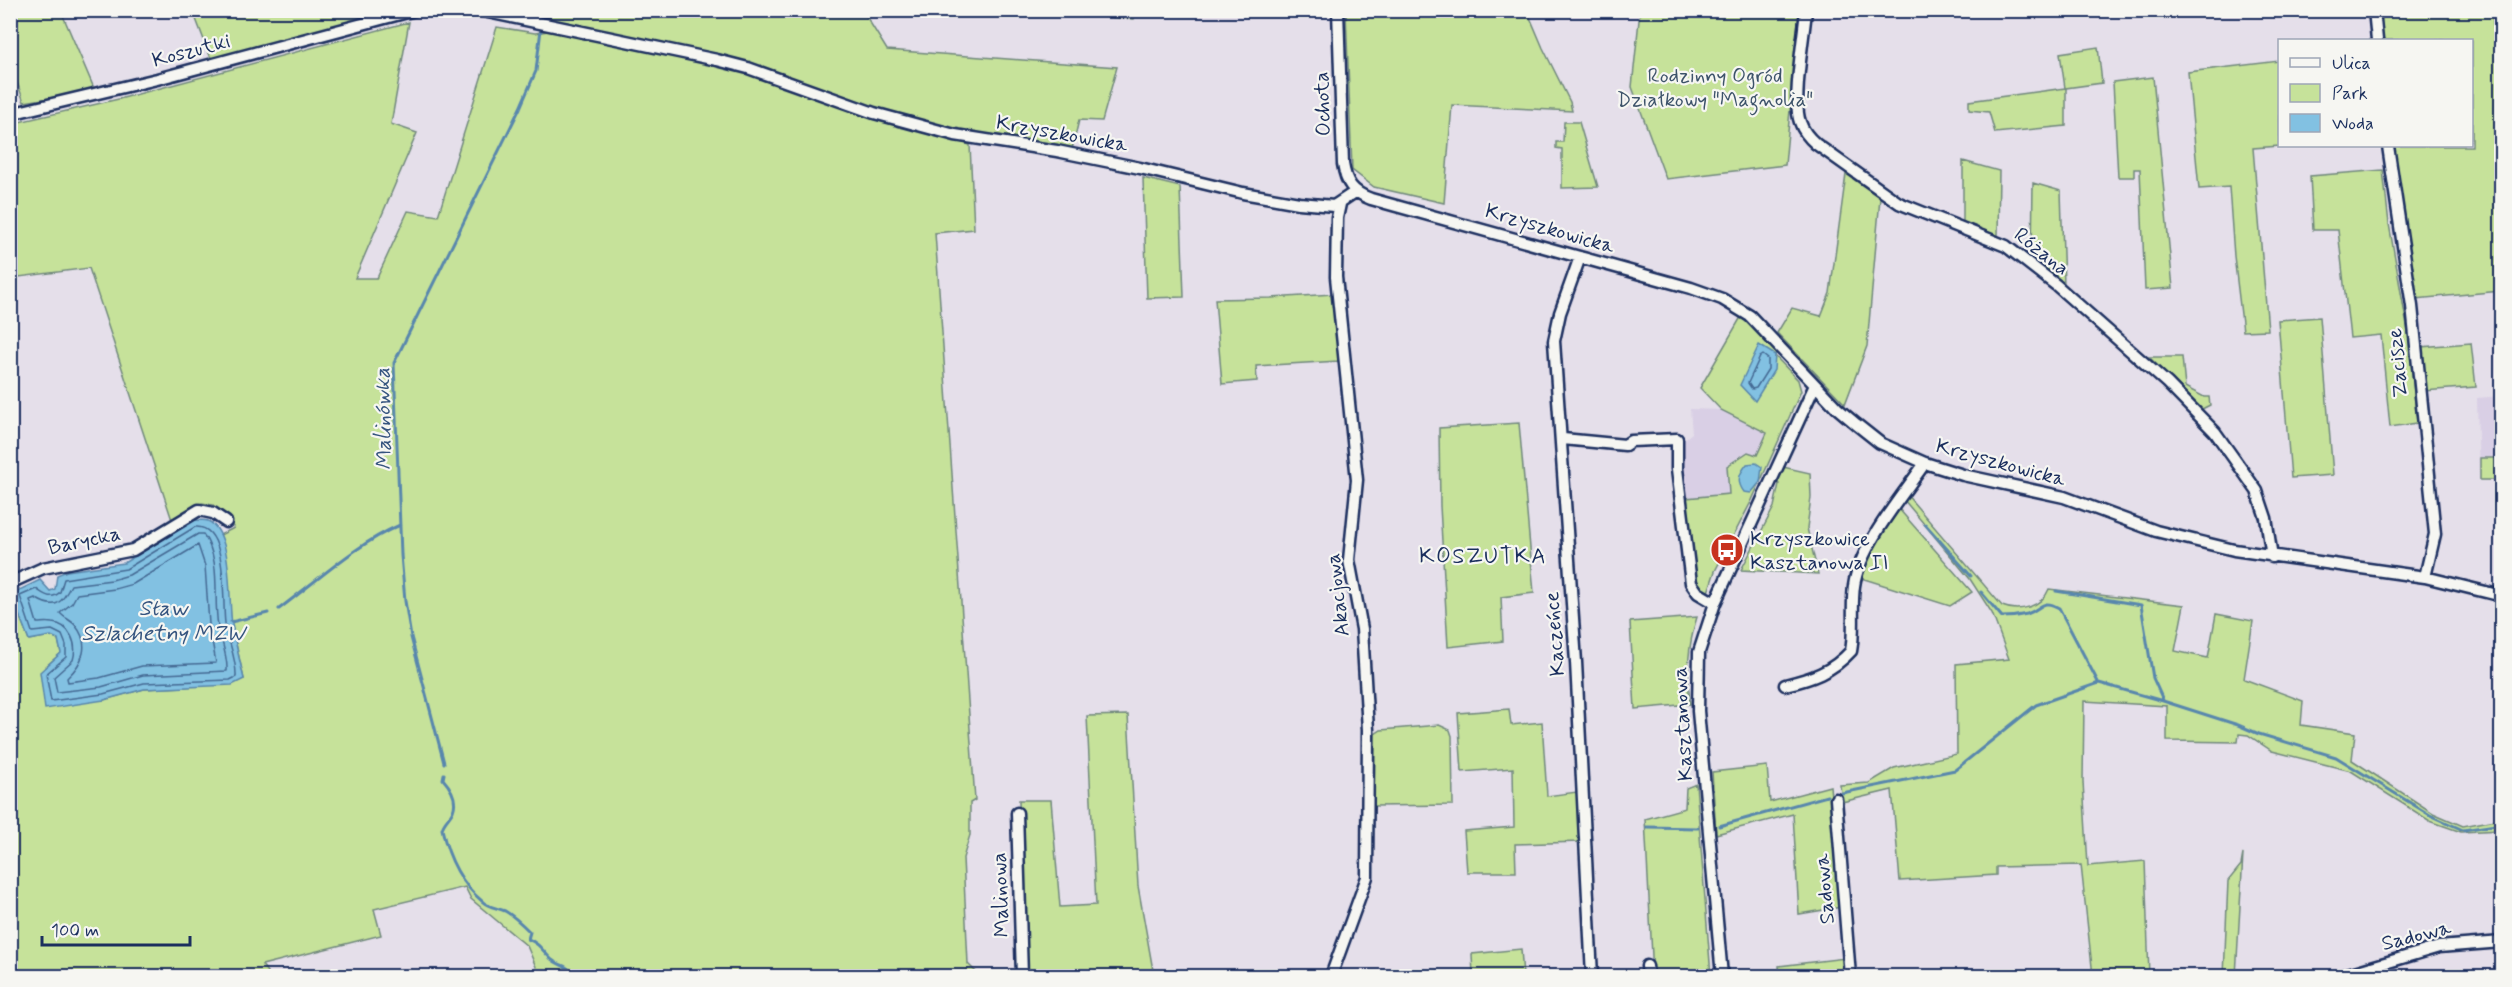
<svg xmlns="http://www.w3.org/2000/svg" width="2512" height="987" font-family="Mynerve,sans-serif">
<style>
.built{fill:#d9cfe5}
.green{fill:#c6e29a;stroke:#70887c;stroke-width:1.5}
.water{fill:#82c1e2;stroke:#5987ad;stroke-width:1.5}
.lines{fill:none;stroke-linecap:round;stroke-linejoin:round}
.shore{stroke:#446993;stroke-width:1.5}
.stream{stroke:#5987ad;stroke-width:3}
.minor-casing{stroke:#1b2f5e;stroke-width:15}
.minor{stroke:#f6f6f2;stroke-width:10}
.labels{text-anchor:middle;stroke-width:4.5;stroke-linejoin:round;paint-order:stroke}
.street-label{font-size:21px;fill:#1b2f5e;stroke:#f6f6f2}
.park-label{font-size:21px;fill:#3d536a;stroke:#f6f6f2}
.poi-label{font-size:21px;fill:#1b2f5e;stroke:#f6f6f2;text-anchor:start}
.water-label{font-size:22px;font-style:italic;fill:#35547f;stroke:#f6f6f2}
.neighbourhood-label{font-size:22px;letter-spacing:1.5px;fill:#1b2f5e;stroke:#f6f6f2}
</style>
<rect width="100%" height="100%" fill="#e5dfea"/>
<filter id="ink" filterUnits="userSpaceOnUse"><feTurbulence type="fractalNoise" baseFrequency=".0167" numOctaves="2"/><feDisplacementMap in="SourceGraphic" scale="12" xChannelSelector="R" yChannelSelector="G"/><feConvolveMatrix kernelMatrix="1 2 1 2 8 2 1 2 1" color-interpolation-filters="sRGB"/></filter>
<g filter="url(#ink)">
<path class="built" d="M2501,396V481H2479L2477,398Z
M1690,409L1721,410L1767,433L1757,455L1748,452L1727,464L1729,494L1686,498L1681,442L1692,433Z"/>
<path class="green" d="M11,11H61L93,86L89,92L24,102L11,65Z
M193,11H393L212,61Z
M498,11H863L887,50L1117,67L1102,121L1079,120L1072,149L1007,136L956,131L874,109L786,79Z
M1027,11L1136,10V11L1134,19Z
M1493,11L1529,15L1543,48L1570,102L1572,111L1452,105L1444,203L1374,187L1352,170L1346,11Z
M1640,11H1799L1785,165L1666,179L1632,87Z
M2379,11H2492L2494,32L2502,36L2501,291L2415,299L2393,146H2472V40H2381Z
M409,22L391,124L417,133L355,278H377L408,211L438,216L497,27L535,33L548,31L702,59L738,69L833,104L970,145L974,229L935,233L975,800L970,803V835L963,858L968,964L980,976H540L527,946L471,899L465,887L374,909L381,935L262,965L270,976H11V594L29,640L51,636L58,639L61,653L45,667L104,700L144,689L185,687L244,679L231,622L227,561L220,535L234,528L213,505L202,503L172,520L89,268L11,278L10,124L123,98Z
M2098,47L2102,83L2066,88V126L1995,133L1989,112L1969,110V101L2065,88L2060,53Z
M2279,61L2280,146L2253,148L2268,330L2243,331L2234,256L2229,187L2199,189L2188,72Z
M2153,77L2173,288L2145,290L2140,169H2134V177H2118L2113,82Z
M1564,122H1579L1598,187L1562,188V149L1556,148V142H1563Z
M1963,161L1999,171L1998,236L1963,222Z
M2383,170L2389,224L2408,332L2417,423L2390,427L2381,335L2350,338L2338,230H2313L2310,176Z
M1846,174L1880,198L1867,346L1845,404L1777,333L1792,308L1821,316L1830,293Z
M1143,178L1180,187L1184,297L1147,298Z
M2033,183L2061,191L2064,286L2032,258Z
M1333,294L1339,361L1256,366L1257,381L1222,384L1215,299L1271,298Z
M1741,317L1776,350L1775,356L1798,380L1801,391L1752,500L1715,571L1708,592L1701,590L1696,577L1686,498L1729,494L1727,466L1748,452L1757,455L1767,433L1721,410L1700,388Z
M2320,317L2333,475L2291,478L2278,320Z
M2471,343L2476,387L2423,391L2420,347Z
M2149,357H2182L2185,387L2204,397H2209L2210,405L2202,409Z
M1519,423L1534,593L1501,597L1503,641L1448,647L1440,506L1439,428Z
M2480,458H2501V480H2480Z
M1783,467L1810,473L1811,497L1807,528L1818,574L1741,570L1774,507L1779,484L1776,481Z
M1906,494L2002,606C2019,613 2042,607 2049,589L2184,605L2175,651L2208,658L2216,614L2253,621L2244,679L2303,701L2301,725L2355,733L2352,760L2433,813L2463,826L2501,819V830L2461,832L2430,821L2351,771L2272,751L2248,735L2239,734L2238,742L2167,741V706L2084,701L2083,782L2088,866L2145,861L2149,976H2093L2081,865L1996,867V875L1900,881L1892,790L1842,802L1840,785L1869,783L1894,768L1957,754L1956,664L2009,659L1992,613L1970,579L1904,500Z
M1898,508L1972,592L1950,606L1861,578L1865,562Z
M1697,617C1687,649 1687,672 1690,704L1635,709L1630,622Z
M1509,709L1511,725L1542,722L1547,796L1577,792L1579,842L1515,844L1516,872H1467L1464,831L1514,827L1513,768L1462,772L1458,713Z
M1128,715L1138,886L1154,976H1024L1019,800H1051L1060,907L1096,905L1087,716Z
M1439,725L1450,730L1452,736L1453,805L1374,806L1375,734L1381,730Z
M1767,766L1770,802L1830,786L1841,907L1799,914L1793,814L1716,834L1712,772Z
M1696,784L1711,976H1653L1645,819L1685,808L1686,788Z
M2243,854L2236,976H2224L2228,881L2241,865Z
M1521,949L1523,976H1473L1472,954Z
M1845,958L1846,976H1780L1779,966Z"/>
<path class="water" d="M1759,345L1775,355L1774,370L1755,401L1740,385Z
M1756,463L1762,467L1760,482L1751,493L1744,492C1736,481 1739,474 1747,464Z
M194,520C199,520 204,520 208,521C234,533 228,601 232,624C235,642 240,661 244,679L232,685L144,689L104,700L45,709L40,672L61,653L58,639L51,636L29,640L11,594L40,580L50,591L55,589L57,575L67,571L124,563Z"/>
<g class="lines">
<path class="shore" d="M1763,355L1768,359V369L1756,388L1752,389L1748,383L1760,357Z
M195,527C229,524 222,601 225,623C228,641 237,660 236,677L230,680L144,683L103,694L51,701L46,674L66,657V645L62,635L52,630L32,632L20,596L36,589C44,594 51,601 60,592L64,579L126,569Z
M198,534H203C222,560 213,597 218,626C221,640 228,657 227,671L143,675L101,687L57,692L54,677L73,660C78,644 70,624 52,623C47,622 42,623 37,623L30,600L35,598C56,611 62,603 71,585L112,580L129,575Z
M198,545L205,566L209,624L216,663L142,666L99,678L68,682L67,678C83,663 91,644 75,625C71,620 64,618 60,613L72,603L77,594L115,589L133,584Z"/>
<path class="stream" d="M543,16L544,10
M1925,524L1971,576
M2056,591L2141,605L2153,678L2163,700
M1981,592L2002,617C2011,617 2019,616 2027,614C2042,609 2042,598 2059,608L2098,682
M279,609C318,580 356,544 400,525
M231,622L268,613
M444,763L411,637L405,601L401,555L394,363L520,108L536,71L541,29
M444,774L443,779C451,788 458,799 453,811C450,818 444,821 442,829C448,857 460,883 483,902C488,907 498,908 505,911C512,915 524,926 530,932L528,939C540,944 542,950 551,959C560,967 566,963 575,976
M1842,793L1955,770L2036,705L2099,683L2163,701L2238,725L2259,734L2336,757L2430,815L2463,830L2502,824
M1719,826L1827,796
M1647,827L1698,828"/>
<defs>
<path id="minor" d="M478,10L717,60L748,68L874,113L955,135L1057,151L1140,168L1243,193L1299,203L1334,206L1355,192
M1338,10L1343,164C1346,183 1352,192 1371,199L1691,288L1722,299L1750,316L1837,408L1856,424L1880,443L1925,463L1963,475L2064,497L2156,531L2234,550L2425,577L2502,596
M1806,10C1804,36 1792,101 1800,122C1803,131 1809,138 1816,144L1899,203L2006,246L2056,285L2167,383L2215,432L2257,491L2266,518L2272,557
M2374,10L2377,40
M10,114L157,79L415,10
M2388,146L2412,306L2435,534L2425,577
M1580,257L1560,313L1554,341L1576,662L1592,976
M1563,439L1625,445L1631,441L1677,439V469L1691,583L1698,593L1715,603
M10,583L43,568L133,550L199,510L213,513L226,522
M1785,685C1811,679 1832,672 1851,651C1855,630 1851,608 1854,586C1859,547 1902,496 1925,463
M1836,799L1850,976
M1017,813L1022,976
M1647,966L1648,976
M1331,976L1367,877L1368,730L1362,629L1349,560L1357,480L1336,277L1337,218L1340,204
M1722,976L1698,711L1699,652L1715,603L1815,385
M2341,976L2439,947L2502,942"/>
</defs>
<use href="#minor" class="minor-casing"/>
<use href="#minor" class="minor"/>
</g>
</g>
<defs>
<symbol id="bus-disc" viewBox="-11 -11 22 22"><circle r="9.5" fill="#c8321e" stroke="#f6f6f2"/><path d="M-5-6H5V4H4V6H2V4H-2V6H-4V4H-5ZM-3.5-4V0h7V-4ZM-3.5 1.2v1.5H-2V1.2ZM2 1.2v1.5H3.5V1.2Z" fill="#fff"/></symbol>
</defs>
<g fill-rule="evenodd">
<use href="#bus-disc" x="1708" y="531" width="38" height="38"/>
</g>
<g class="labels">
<g class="street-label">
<text transform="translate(191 50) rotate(-15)" y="7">Koszutki</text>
<text transform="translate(1322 104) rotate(-92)" y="7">Ochota</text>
<text transform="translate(1062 133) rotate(10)" y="7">Krzyszkowicka</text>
<text transform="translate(1550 228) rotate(16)" y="7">Krzyszkowicka</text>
<text transform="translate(2042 251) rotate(38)" y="7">Różana</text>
<text transform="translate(2397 363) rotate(-95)" y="7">Zacisze</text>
<text transform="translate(2001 462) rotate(15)" y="7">Krzyszkowicka</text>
<text transform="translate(84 540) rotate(-12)" y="7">Barycka</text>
<text transform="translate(1337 595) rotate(-97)" y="7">Akacjowa</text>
<text transform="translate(1554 634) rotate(-94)" y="7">Kaczeńce</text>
<text transform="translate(1682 724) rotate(-93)" y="7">Kasztanowa</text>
<text transform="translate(1824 889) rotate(-95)" y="7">Sadowa</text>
<text transform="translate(1000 895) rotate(-92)" y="7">Malinowa</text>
<text transform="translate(2416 935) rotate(-14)" y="7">Sadowa</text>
</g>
<g class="park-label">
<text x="1715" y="82">Rodzinny Ogród<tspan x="1715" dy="24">Działkowy "Magnolia"</tspan></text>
</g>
<g class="poi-label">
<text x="1750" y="545">Krzyszkowice<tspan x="1750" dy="24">Kasztanowa II</tspan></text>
</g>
<g class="water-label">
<text transform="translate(382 419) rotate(-91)" y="8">Malinówka</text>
<text x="163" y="615">Staw<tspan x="163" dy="25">Szlachetny MZW</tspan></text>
</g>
<g class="neighbourhood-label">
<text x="1483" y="563">KOSZUTKA</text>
</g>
</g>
<rect width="2512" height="987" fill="none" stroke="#f6f6f2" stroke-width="36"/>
<rect x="18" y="18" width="2476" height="951" fill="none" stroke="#1b2f5e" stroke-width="2" filter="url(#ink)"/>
<rect x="2278" y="39" width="195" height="108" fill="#f6f6f2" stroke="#9ea6b7" stroke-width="1.5"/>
<rect x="2290" y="58" width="30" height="9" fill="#f6f6f2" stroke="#9ea6b7" stroke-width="1.5"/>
<text x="2332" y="69" font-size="18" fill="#1b2f5e">Ulica</text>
<rect x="2290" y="84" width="30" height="18" fill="#c6e29a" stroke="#9ea6b7" stroke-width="1.5"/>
<text x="2332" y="99" font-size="18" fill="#1b2f5e">Park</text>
<rect x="2290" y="114" width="30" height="18" fill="#82c1e2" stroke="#9ea6b7" stroke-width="1.5"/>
<text x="2332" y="129" font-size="18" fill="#1b2f5e">Woda</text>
<path d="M42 936v9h148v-9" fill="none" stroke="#1b2f5e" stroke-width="3"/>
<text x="51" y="936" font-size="18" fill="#1b2f5e" stroke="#f6f6f2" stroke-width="4.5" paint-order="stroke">100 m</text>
</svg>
